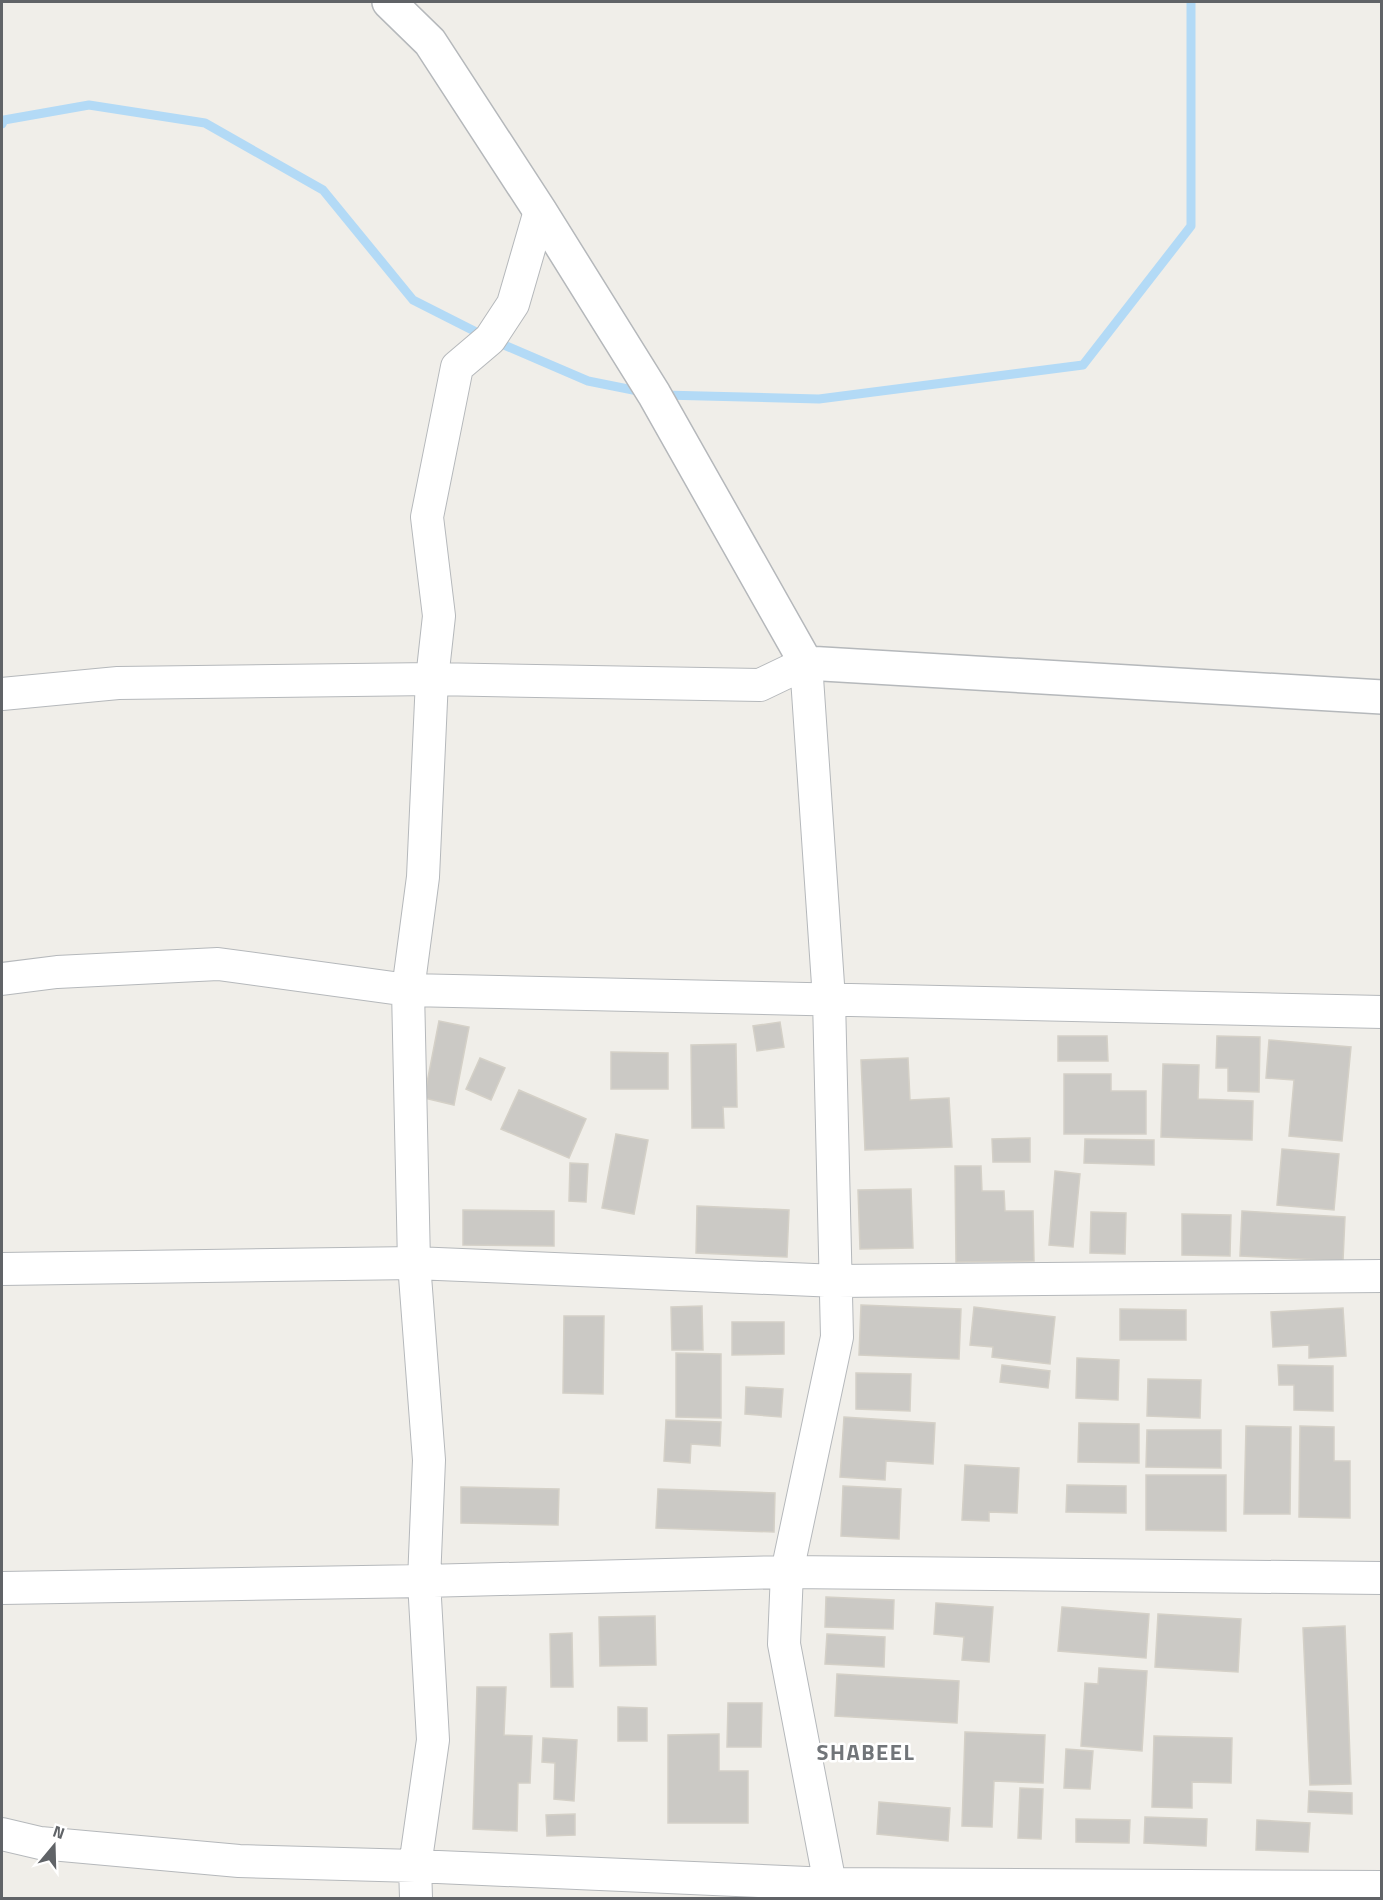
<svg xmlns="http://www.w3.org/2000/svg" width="1383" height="1900" font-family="'Titillium Web',sans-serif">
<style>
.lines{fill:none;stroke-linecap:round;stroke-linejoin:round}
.stream{stroke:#b3daf6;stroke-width:9}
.building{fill:#cbc9c5;stroke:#d4d0c7;stroke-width:1.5}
.minor-casing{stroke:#b5b8bb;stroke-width:34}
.tertiary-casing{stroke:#b5b8bb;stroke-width:36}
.minor{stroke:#fff;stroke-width:32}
.tertiary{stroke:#fff;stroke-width:33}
.labels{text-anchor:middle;stroke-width:5;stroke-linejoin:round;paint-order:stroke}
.district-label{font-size:22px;font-weight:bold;letter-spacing:1.5px;fill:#717579;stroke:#fff}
</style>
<rect width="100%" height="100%" fill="#f0eee9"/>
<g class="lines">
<path class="stream" d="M2,124L4,120L89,105L205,123L323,190L413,300L490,339L588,381L643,392
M663,395L819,399L1083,365L1191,226V2"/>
</g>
<path class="building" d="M439,1021L469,1027L454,1105L424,1098Z
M780,1022L784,1047L757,1051L753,1026Z
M1058,1036H1107L1108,1061H1058Z
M1217,1036L1260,1037L1259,1092L1228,1091V1068H1216Z
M1269,1040L1351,1047L1342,1141L1289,1136L1294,1080L1266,1078Z
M736,1044L737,1107H723L724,1128H692L691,1045Z
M611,1052L668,1053V1089H611Z
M480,1058L505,1068L491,1100L466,1089Z
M908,1058L910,1100L949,1098L952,1147L865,1150L861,1060Z
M1163,1064L1199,1065L1198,1099L1253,1101L1252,1140L1161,1137Z
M1064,1074H1111V1091H1146V1134H1064Z
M519,1090L586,1119L569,1158L501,1129Z
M616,1134L648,1140L634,1214L602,1208Z
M1030,1138V1162H993L992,1139Z
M1085,1139L1154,1140V1165L1084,1163Z
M1282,1149L1339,1154L1334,1210L1277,1205Z
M570,1163L588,1164L586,1202L569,1201Z
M955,1166H981L982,1191H1004L1005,1211H1033L1034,1261L956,1262Z
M1055,1171L1080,1174L1073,1247L1049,1245Z
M911,1189L913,1248L860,1249L858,1190Z
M697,1206L789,1210L787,1257L696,1253Z
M463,1210L554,1211V1246L463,1245Z
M1242,1211L1345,1217L1343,1261L1240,1256Z
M1091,1212L1126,1213L1125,1254L1090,1253Z
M1182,1214L1231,1215L1230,1256L1182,1255Z
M861,1305L961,1309L959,1359L859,1355Z
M702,1306L703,1350H672L671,1307Z
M974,1307L1055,1317L1050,1364L992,1357L993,1347L970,1345Z
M1343,1308L1346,1356L1309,1358V1345L1273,1347L1271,1312Z
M1120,1309L1186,1310V1340H1120Z
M564,1316H604L603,1394L563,1393Z
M732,1322H784V1354L732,1355Z
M676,1353L721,1354V1418L676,1417Z
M1077,1358L1119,1360L1118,1400L1076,1398Z
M1002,1365L1050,1371L1048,1388L1000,1382Z
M1278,1365L1333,1366V1411L1294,1410V1385H1279Z
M856,1373L911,1374L910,1411L856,1409Z
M1148,1379L1201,1380L1200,1418L1147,1416Z
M746,1387L783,1389L781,1417L745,1414Z
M844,1417L935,1423L933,1464L886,1461L885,1480L840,1477Z
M666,1420L721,1422L720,1446L691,1444L690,1463L664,1461Z
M1079,1423L1139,1424V1463L1078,1462Z
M1246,1426L1291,1427L1290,1514H1244Z
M1300,1426L1334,1427V1461H1350V1518L1299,1517Z
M1147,1430H1221V1468L1146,1467Z
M965,1465L1019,1468L1017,1513L989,1512V1521L962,1520Z
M1146,1475H1226V1531L1146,1530Z
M1067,1485L1126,1486V1513L1066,1512Z
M843,1486L901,1489L899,1539L841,1536Z
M461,1487L559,1489L558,1525L461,1523Z
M658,1489L775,1493L774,1532L656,1528Z
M826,1597L894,1600L893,1629L825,1627Z
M936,1603L993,1607L989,1662L962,1660L964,1637L934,1634Z
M1062,1607L1149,1614L1146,1658L1058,1651Z
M1158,1614L1241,1619L1238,1672L1155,1667Z
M655,1616L656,1665L600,1666L599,1617Z
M1345,1626L1351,1784L1310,1785L1303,1628Z
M572,1633L573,1687H551L550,1634Z
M827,1634L885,1637L884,1667L825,1664Z
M1099,1668L1147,1671L1142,1751L1081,1746L1085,1683L1098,1684Z
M837,1674L959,1681L957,1723L835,1716Z
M477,1687H506L504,1735L532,1736L530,1783H518L517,1831L473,1829Z
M728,1703H762L761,1747H727Z
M618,1707L647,1708V1741H618Z
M965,1732L1045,1735L1043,1783L994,1781L992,1827L962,1826Z
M719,1734V1771H748V1823H668V1735Z
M1154,1736L1232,1738L1231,1783L1192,1782V1808L1152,1807Z
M543,1738L577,1740L574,1801L554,1799L555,1763L542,1762Z
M1066,1749L1093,1751L1090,1789L1064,1788Z
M1020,1788L1043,1789L1041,1839L1018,1838Z
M1309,1791L1352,1793V1814L1308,1812Z
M879,1802L950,1808L948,1841L877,1834Z
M575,1814V1835L547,1836L546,1815Z
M1145,1817L1207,1819L1206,1846L1144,1843Z
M1076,1819L1130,1820L1129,1843L1076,1842Z
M1257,1820L1310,1823L1308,1852L1256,1850Z"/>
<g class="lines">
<defs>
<path id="minor" d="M2,694L118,683L432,679L760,685L806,663L829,999L837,1337L787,1572L784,1644L830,1884V1898
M2,979L57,972L218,964L408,990L1382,1012
M2,1269L414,1263L837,1281L1382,1276
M2,1588L424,1581L787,1572L1382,1578
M2,1834L40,1843L239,1861L415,1866L830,1884L1382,1887
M416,1898L415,1866L433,1740L424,1581L429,1460L414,1263L408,990L423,877L432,679L439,616L427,517L457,367L490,339L513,304L540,211"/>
<path id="tertiary" d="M389,2L430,42L540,211L654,394L806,663L1382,697"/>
</defs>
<use href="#minor" class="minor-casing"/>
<use href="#tertiary" class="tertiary-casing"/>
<use href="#minor" class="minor"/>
<use href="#tertiary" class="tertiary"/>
</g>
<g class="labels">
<g class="district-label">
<text x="866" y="1760">SHABEEL</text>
</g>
</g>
<rect width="1383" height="1900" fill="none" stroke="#606367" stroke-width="6"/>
<g transform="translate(54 1846) rotate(19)" stroke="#ffffff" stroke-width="4.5" paint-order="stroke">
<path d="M0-4.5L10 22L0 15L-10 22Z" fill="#606367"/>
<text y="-9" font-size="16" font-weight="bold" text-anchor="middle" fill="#606367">N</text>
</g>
</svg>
